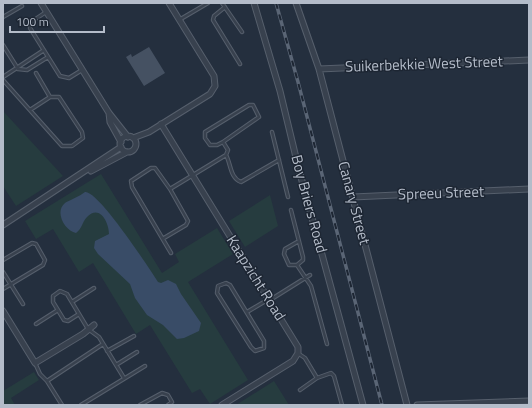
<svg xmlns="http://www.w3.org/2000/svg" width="532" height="408" font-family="'Titillium Web',sans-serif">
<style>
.green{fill:#263c3f}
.water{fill:#394c67}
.building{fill:#455162}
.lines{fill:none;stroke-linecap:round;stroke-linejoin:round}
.service-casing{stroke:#565f6c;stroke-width:4.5}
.minor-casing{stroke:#565f6c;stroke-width:7}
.service{stroke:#38414e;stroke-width:2.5}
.minor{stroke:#38414e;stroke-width:5}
.rail-casing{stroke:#5a6575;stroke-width:3.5}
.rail{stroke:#1d2633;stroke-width:2;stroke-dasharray:6;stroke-linecap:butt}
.labels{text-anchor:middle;stroke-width:3;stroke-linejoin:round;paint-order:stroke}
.street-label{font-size:15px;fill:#b4bcc9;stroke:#1d2633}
</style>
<rect width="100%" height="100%" fill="#242f3e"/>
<path class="green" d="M3,111L63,176L16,206L3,186Z
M101,174L162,273L179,262L175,254L217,228L233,254L188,282L248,380L210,404L200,389L192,393L150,325L136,334L93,263L79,272L53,229L36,239L25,221Z
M270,195L278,226L245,247L229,221Z
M34,372L39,380L11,398L15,405H3V391Z
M274,381L289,405H236Z"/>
<path class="water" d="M85,192C98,190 149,268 158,282L161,283L168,280L176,284L181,294L201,323L199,331L184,338L177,339L163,325L147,315L135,298L130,284L98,254L94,248L95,241L109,234C109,223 100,204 87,217C82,222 82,229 76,233C65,231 54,212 65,203C68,201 80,196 85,192Z"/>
<path class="building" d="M149,47L165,73L144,86L126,57L131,54L132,57Z"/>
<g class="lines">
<defs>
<path id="service" d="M222,3L242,32
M225,7L214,16L213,20L240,64
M46,12L31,22L30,28L60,76L69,78L82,70
M3,17L22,6
M179,20L208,3
M3,45L18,69
M18,69L27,70L48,57
M36,73L50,97
M3,77L44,50
M3,80L62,146H72L83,138L82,132L59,97H50L30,110
M272,132L288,197
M226,155C231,164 230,178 241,182L279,160
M291,210L303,257V260L297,265
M164,238L186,225L188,221L170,189
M299,241L285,249L284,254L289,265H297L311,286L327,344
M171,253L132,187L131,181L151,168H155L170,189L226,155L228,150L223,142L259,117L253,105H249L205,132V138L210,145H217L223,142
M3,260L32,243L36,244L45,260L43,265L3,289
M3,272L23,304
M226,283L230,285L264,341V348L255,351L251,347L217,293L218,286Z
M270,300L310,275
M72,302L94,288
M247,312L269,299
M79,314L68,321L64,320L53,302V296L60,291L67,294L88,329L99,337L124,378
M36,324L58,310
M107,351L134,336
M299,354L305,358L317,378
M35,363L40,374L47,381
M116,365L137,352
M300,390L317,378L331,373L334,376L342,405
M62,405L47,381L103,344
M81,405L145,366
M140,405L162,393L168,395L172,402L168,405"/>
<path id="minor" d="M41,3L109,113L128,137
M254,3L280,91L299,170L363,405
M296,3L319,69L407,405
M319,69L529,60
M109,113L110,122L121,142
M161,124L298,347V353L293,361L222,405
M120 144a8 8 0 1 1 16 0a8 8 0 1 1-16 0Z
M133,138L149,132L210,94L215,86L214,76L169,3
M91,171L127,152
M353,197L529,189
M3,225L121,147
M3,311L35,363L83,334L94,325
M417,405L529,401"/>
</defs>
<use href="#service" class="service-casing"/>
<use href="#minor" class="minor-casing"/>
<use href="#service" class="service"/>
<use href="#minor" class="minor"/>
<defs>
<path id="rail" d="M276,3L298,82L382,405"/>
</defs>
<use href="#rail" class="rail-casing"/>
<use href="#rail" class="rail"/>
</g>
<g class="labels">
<g class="street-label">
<text transform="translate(424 64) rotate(-2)" y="5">Suikerbekkie West Street</text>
<text transform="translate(441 193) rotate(-2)" y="5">Spreeu Street</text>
<text transform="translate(354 203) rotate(75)" y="5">Canary Street</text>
<text transform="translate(309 204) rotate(75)" y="5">Boy Briers Road</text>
<text transform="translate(256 278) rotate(58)" y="5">Kaapzicht Road</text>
</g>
</g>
<rect width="532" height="408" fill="none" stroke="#b4bcc9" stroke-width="8"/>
<path d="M10 26v6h94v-6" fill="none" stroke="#b4bcc9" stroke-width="2"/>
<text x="16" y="26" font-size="12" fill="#b4bcc9" stroke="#1d2633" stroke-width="3" paint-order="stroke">100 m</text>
</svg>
